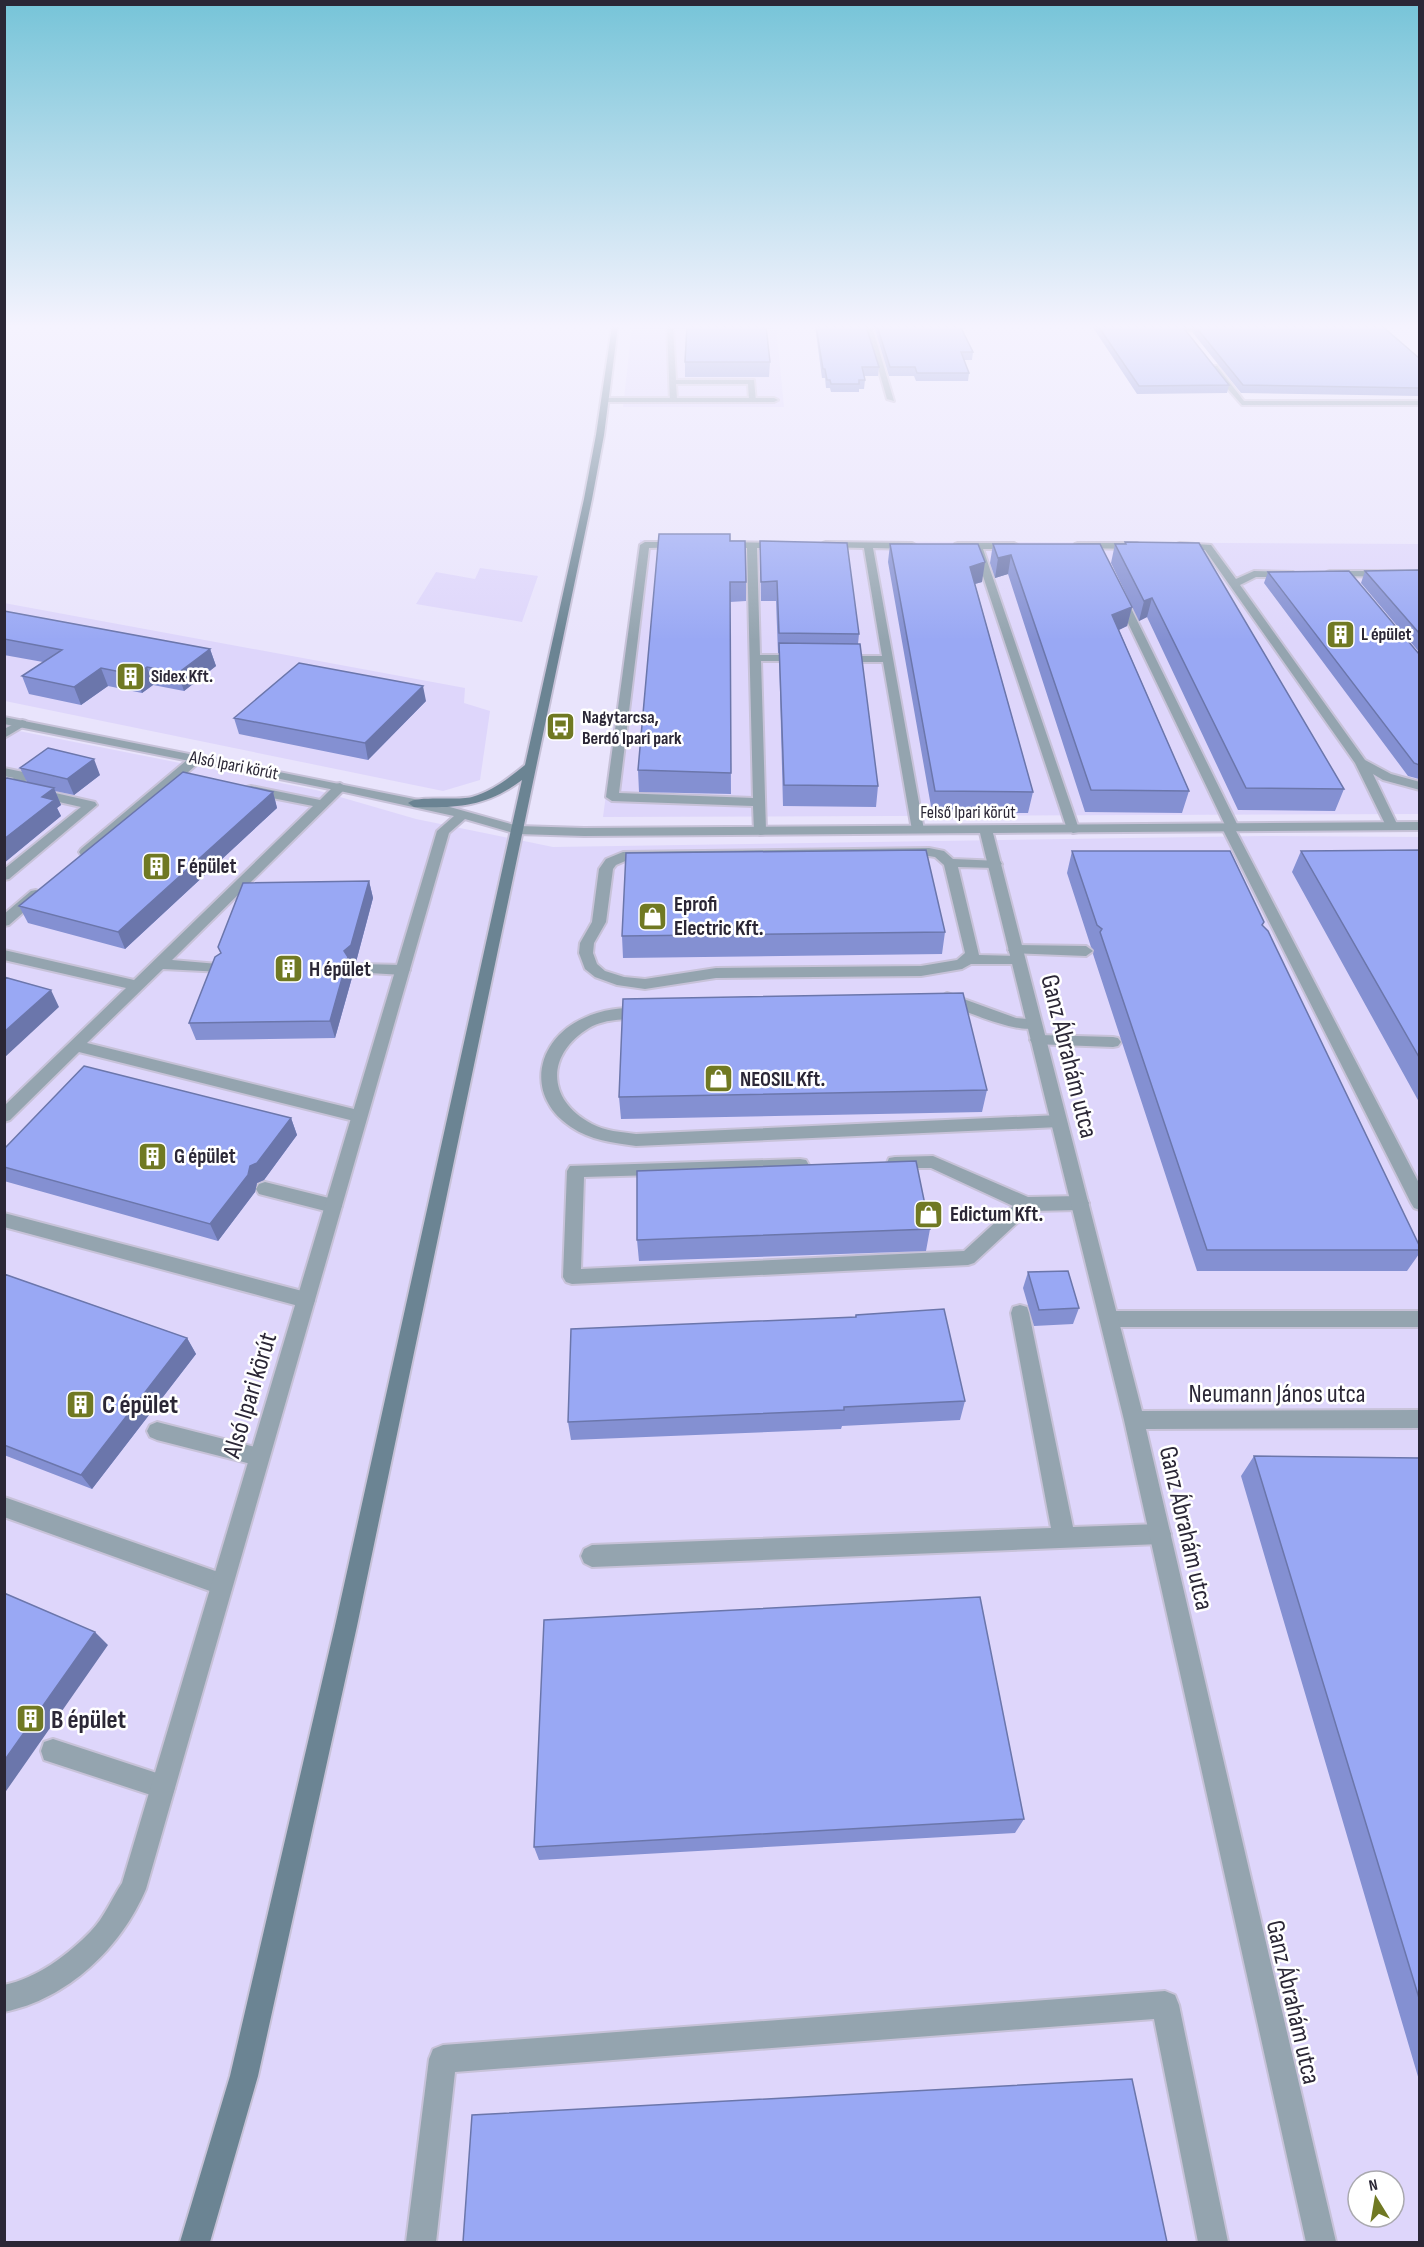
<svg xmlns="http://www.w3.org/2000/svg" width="1424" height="2247" font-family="'Sofia Sans Condensed',sans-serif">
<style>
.built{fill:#ded6fb;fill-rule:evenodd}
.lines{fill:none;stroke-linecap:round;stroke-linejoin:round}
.service-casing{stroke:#c7c2d8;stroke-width:4}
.minor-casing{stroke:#c7c2d8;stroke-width:4}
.secondary-casing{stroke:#c7c2d8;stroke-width:4}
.service{fill:#94a4af;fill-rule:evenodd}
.minor{fill:#94a4af;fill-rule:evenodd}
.secondary{fill:#6b8493;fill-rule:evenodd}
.wall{fill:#8490d2}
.shaded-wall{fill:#6b76ab}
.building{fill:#99a8f4;stroke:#6b76ab;stroke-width:1.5}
.labels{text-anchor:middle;stroke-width:5;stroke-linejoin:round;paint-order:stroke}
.far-poi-label{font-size:18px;font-weight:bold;fill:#2b2736;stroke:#fff;text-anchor:start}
.far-street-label{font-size:18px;fill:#2b2736;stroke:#fff}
.poi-label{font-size:21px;font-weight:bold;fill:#2b2736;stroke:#fff;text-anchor:start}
.near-street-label{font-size:26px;fill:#2b2736;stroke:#fff}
.near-poi-label{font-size:26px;font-weight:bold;fill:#2b2736;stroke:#fff;text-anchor:start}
</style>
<rect width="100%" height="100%" fill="#e9e4fc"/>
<path class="built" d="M632,326H776L784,407H623Z
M640,540L1419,544V814L603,817Z
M480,568L538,576L522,622L416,604L436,572L475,579Z
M4,603L465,688L464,703L490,711L480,780L443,791L5,701Z
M4,728L316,790L416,819L553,847L1264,836L1419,837V2242H5ZM1358,2181H1394V2217H1358Z"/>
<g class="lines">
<defs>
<path id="service" d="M667,326H673L676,380H754L756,402L749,400L748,384H676L677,400L670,402Z
M681,542L686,545L684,547L649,548L619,793L753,798L747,548H724L719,545L724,542L786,543V547L783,548H757L760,655H799L804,658L799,661H761L766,831L765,834L760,835L754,831L753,806L612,801L606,797L640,545L645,542Z
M826,542L912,543L917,546L912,549L873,548L924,830L923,833H913L912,830L883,662H840L835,659L840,656H882L864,548L823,547V543Z
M958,543H1014L1019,546L1014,549H983L1079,829L1078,832L1073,833L1067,829L974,549L955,548V544Z
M1078,543H1137L1142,546L1137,549L1075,548V544Z
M1180,543L1211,545L1236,579L1254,571L1293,572V576L1290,577H1256L1240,585L1365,760L1391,774L1420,782V790L1383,780L1373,774L1398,826L1397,829L1392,830L1386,826L1355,763L1205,550L1177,548V544Z
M1330,571H1420V577L1327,576V572Z
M1117,596L1126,598L1239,828L1236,831L1420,1185V1210L1414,1208L1411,1203L1222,828L1225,825L1116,598Z
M22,720L26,721V725L4,738V729Z
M197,754L201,755V761L91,855H81L79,852L81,849L193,755Z
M4,768L28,773V779L20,785L95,802L97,805L9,879L4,880V869L81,807L6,790V784L14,778L4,776Z
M340,783L346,787L344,790L172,960L218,964L223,966L225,969L223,972L163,969L87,1043L358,1110L364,1112L366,1116L364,1120L358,1122L79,1052L10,1120L4,1122V1106L126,988L4,960V950L134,980L313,806L247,793L245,790L247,787L251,786L320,800L336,784Z
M929,848L944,851L953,859L1000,861L1002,864L995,868L958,867L979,955L1018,956L1025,961L1023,964H971L962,969L921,976L716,978L645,989L617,985L595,977L585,969L579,953L580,943L592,922L599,869L606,859L623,852ZM929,856L935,857L944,865L965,953L957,960L921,966L716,968L645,979L624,977L605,971L597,964L593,953L594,943L606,922L613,869L616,865L630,859Z
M36,890L43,894L41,897L9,925L4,926V914L31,891Z
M1015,945L1086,946L1093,951L1086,956L1010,953L1008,950Z
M358,964L403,965L410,970L403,975L353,972L351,969L353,966Z
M947,993L1016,1018L1039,1020L1042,1024C1029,1041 959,1008 942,1002L940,998Z
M642,1007L647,1008L650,1012L647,1016C628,1021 608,1017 589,1028C546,1054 546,1100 592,1124C605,1131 621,1132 636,1134L1059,1115L1065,1117L1067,1121L1065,1125L1059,1127L636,1146C613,1143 590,1140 571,1127C524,1096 536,1039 584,1018C602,1009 622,1008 642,1007Z
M1038,1035L1113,1037L1118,1038L1121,1042L1118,1046L1113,1047L1033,1044L1030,1040L1033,1036Z
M933,1156L1028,1197L1080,1196L1086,1198L1089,1203L1086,1208L1080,1210L1030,1211L974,1263L968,1265L572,1284L566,1282L563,1277L567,1171L570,1166L800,1159L806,1160L809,1165L806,1170L800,1171L584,1177L581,1269L964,1251L1013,1206L931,1168H889L887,1163L889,1158L895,1157Z
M265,1182L333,1199L339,1201L342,1206L339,1211L333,1213L259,1194L256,1189L259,1184Z
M4,1213L306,1292L313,1295L315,1300L313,1305L306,1308L4,1227Z
M1020,1305L1027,1307L1029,1313L1073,1527L1160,1524L1168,1527L1171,1534L1168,1541L1160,1544L592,1567L584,1563L581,1556L584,1549L592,1545L1051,1528L1011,1313L1013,1307Z
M1109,1311H1420V1327H1109L1102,1325L1100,1319L1102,1313Z
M157,1422L259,1448L266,1450L269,1457L266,1464L259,1466L157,1440L150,1437L147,1431L150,1425Z
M4,1497L221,1573L229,1576L232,1584L229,1592L221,1595L4,1517Z
M53,1739L172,1778L175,1787L172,1796L163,1799L44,1760L41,1751L44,1742Z
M1165,1991L1175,1995L1179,2005L1228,2242H1198L1154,2019L455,2072L436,2242H406L429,2059L433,2049L443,2045Z"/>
<path id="minor" d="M866,326H872L894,401L887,399Z
M1214,327L1216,330L1182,331L1179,329L1182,327Z
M1211,366H1217L1244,401H1420V405H1242L1211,370Z
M602,398H774L778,400L774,402H602Z
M4,717L439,804L518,826L584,828L1420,822V830L993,833L1142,1411L1420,1410V1428L1146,1429L1336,2242H1306L1124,1420L980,833L584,836L517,834L465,819L449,833L146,1889C121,1948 68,1999 4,2012V1985C37,1978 68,1955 91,1931C104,1918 112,1898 122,1883L437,831L454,816L340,791L4,724Z"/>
<path id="secondary" d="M612,326H618L604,435L592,499L357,1626L258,2076L210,2242H180L230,2076L335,1626L522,780C486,807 457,808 414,807L408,803C417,795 457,801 472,797C493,791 509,778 525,765L584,499L596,435Z"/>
</defs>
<use href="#service" class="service-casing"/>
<use href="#minor" class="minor-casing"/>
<use href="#secondary" class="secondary-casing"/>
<use href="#service" class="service"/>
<use href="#minor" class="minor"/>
<use href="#secondary" class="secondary"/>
</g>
<path class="wall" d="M815,326H866L879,367L878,376H864L865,380L864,389H859V392H831L830,388H826L825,378H822Z
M874,326H960L973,352L972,360H964L969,373L968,381H916L914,376H889Z
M1092,326H1182L1229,385L1227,393L1137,394Z
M1195,326L1419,358V396L1241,393L1193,333Z
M685,362H770L769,377H685Z
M730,541L746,582V601L730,602L731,794L639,792L638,770Z
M760,541L859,634L858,644L878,786L876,807L783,806L779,653H778L776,601H761Z
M1125,542L1344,789L1335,811L1238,810L1147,617L1139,621L1111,563L1115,544H1125Z
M890,544L982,582L975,584L1033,792L1028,813L932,812L888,562Z
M993,544L1132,607L1127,626L1119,630L1189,791L1182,813L1085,812L1008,574L995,578L990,563Z
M1419,570V652L1361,583L1365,571Z
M1268,572L1419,654V779L1408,776L1264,583Z
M4,611L210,649L216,666L184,691L153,685L142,693L108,686L81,705L29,694L22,676L43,662L4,655Z
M426,701L368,760L239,734L234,718Z
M20,768L100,775L74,795L55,791L61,805L57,808L61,816L4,863V779L27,782Z
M273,792L277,808L125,949L28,923L19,906Z
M1419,850V1102L1292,872L1301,851Z
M1072,851L1263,926L1419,1245V1254L1407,1271H1197L1093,954L1094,950L1091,947L1067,873Z
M369,881L373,898L356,962L351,967L353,974L335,1038L196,1040L189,1023Z
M945,932L942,954L623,958L622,936Z
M987,1090L982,1112L621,1119L619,1097Z
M291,1118L297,1135L264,1180L257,1183L255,1192L218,1241L4,1181V1149Z
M930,1229L926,1251L639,1261L637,1240Z
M1028,1272L1079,1308L1073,1324L1034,1326L1023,1288Z
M4,1274L187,1338L196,1354L92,1489L4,1455Z
M856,1315L965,1401L960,1420L842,1426L841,1429L571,1440L568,1422L855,1317Z
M1254,1456L1419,1458V2080L1241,1476Z
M1024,1819L1015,1833L539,1860L534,1847Z"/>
<path class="shaded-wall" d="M1011,555L1008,574L995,578L998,558Z
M985,562L982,582L967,586L970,567Z
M1152,598L1147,617L1139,621L1144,601Z
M1132,607L1127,626L1108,635L1112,615Z
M210,649L216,666L184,691L178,673Z
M147,667L153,685L142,693L136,675Z
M101,668L108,686L81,705L74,687Z
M423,686L426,701L368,760L365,743Z
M94,759L100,775L74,795L67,779Z
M54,788L61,805L57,808L61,816L4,863V839L42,797Z
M273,792L277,808L125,949L118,932Z
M369,881L373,898L356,962L351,967L353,974L335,1038L330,1021L344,951Z
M51,990L59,1007L4,1058V1032Z
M291,1118L297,1135L264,1180L257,1183L255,1192L218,1241L210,1224L250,1166Z
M187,1338L196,1354L92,1489L81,1475Z
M95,1632L108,1645L4,1794V1761Z"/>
<path class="building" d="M687,326H766L770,362H685Z
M816,326H866L879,367H862L865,380H859V384H831L830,380H827L825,369H823Z
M877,326H960L973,352H961L969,373H917L915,367H890Z
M1098,326H1182L1229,385L1139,386Z
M1195,326H1382L1419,358V388L1243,385Z
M659,534H730V541H745L746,582H730L731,773L638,770Z
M760,541L847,543L859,634L779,633L777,581L761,582Z
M1125,542L1199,543L1344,789L1246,788L1152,598L1144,601L1115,544H1126Z
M890,544H978L985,562L970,567L1033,792L935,791Z
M993,544H1100L1132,607L1112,615L1189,791L1091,790L1011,555L998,558Z
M1419,570V633L1365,571Z
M1349,571L1419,654V765L1414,763L1268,572Z
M4,611L210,649L178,673L147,667L136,675L101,668L74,687L22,676L62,650L4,639Z
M779,643L860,644L878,786L784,785Z
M299,663L423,686L365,743L234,718Z
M48,748L94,759L67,779L20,768Z
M183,772L273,792L118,932L19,906Z
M7,778L54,788L42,797L54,800L4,839V779Z
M926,850L945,932L622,936L626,853Z
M1419,850V1057L1301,851Z
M1072,851H1230L1264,922L1262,925L1268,931L1419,1245V1250H1207L1100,932L1102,929L1097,925Z
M369,881L351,945L344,951L348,957L330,1021L189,1023L215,957L221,953L218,947L243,883Z
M4,977L51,990L4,1032Z
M963,993L987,1090L619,1097L623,999Z
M84,1066L291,1118L257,1163L250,1166L248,1175L210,1224L4,1167V1149Z
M916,1161L930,1229L637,1240V1171Z
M1068,1271L1079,1308L1039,1310L1028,1272Z
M4,1274L187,1338L81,1475L4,1445Z
M944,1309L965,1401L844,1407V1410L568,1422L571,1329L856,1317V1315Z
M1254,1456L1419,1458V1998Z
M4,1593L95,1632L4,1761Z
M980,1597L1024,1819L534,1847L544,1620Z
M1132,2079L1167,2242H463L472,2115Z"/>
<linearGradient id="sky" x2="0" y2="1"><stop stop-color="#76c4d8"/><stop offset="0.51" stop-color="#f5f3fe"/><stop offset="1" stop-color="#f5f3fe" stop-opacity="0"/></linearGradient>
<rect width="1424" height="640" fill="url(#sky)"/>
<defs>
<symbol id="building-square" viewBox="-11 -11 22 22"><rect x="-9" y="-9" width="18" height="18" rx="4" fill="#707923" stroke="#fff"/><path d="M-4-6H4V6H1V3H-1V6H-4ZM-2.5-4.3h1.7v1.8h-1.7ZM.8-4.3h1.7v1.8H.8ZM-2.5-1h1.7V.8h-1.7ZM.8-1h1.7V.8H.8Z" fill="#fff"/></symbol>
<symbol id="bus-square" viewBox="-11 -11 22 22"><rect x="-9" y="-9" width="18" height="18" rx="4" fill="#707923" stroke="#fff"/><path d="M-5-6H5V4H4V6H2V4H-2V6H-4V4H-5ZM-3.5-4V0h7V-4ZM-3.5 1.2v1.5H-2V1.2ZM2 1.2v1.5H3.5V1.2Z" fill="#fff"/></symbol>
<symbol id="shop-square" viewBox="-11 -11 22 22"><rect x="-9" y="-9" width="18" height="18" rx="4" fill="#707923" stroke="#fff"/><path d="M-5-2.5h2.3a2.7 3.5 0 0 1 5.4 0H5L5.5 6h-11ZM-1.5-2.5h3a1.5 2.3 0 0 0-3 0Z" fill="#fff"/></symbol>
</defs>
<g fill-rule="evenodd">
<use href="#building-square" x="1324" y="618" width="33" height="33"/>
<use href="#building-square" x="114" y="660" width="33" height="33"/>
<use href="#bus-square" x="544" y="710" width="33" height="33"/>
<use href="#building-square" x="140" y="850" width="33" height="33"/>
<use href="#shop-square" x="636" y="900" width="33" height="33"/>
<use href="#building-square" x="272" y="952" width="33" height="33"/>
<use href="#shop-square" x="702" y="1062" width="33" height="33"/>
<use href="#building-square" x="136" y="1140" width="33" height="33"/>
<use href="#shop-square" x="912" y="1198" width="33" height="33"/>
<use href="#building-square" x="64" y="1388" width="33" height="33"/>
<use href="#building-square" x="14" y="1702" width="33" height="33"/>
</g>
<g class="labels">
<g class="far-poi-label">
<text x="1361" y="640">L épület</text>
<text x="151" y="682">Sidex Kft.</text>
<text x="582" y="723">Nagytarcsa,<tspan x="582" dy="21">Berdó Ipari park</tspan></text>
</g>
<g class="far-street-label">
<text transform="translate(234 765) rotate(11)" y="6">Alsó Ipari körút</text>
<text x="968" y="818">Felső Ipari körút</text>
</g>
<g class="poi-label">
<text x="177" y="873">F épület</text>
<text x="674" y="911">Eprofi<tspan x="674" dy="24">Electric Kft.</tspan></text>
<text x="309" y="976">H épület</text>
<text x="740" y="1086">NEOSIL Kft.</text>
<text x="174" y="1163">G épület</text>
<text x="950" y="1221">Edictum Kft.</text>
</g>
<g class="near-street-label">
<text transform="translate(1070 1056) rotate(76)" y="9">Ganz Ábrahám utca</text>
<text x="1277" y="1402">Neumann János utca</text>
<text transform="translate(249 1395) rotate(-73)" y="9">Alsó Ipari körút</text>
<text transform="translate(1187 1528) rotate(77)" y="9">Ganz Ábrahám utca</text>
<text transform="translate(1294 2002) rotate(77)" y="9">Ganz Ábrahám utca</text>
</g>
<g class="near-poi-label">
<text x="102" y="1413">C épület</text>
<text x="51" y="1728">B épület</text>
</g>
</g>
<rect width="1424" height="2247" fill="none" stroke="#2b2736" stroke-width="12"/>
<g transform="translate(1376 2199) rotate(349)"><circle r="28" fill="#ffffff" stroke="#aaa9af" stroke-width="1.5"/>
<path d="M0-4.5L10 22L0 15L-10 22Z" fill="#707923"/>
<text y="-9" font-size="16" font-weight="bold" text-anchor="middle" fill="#2b2736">N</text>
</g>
</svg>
